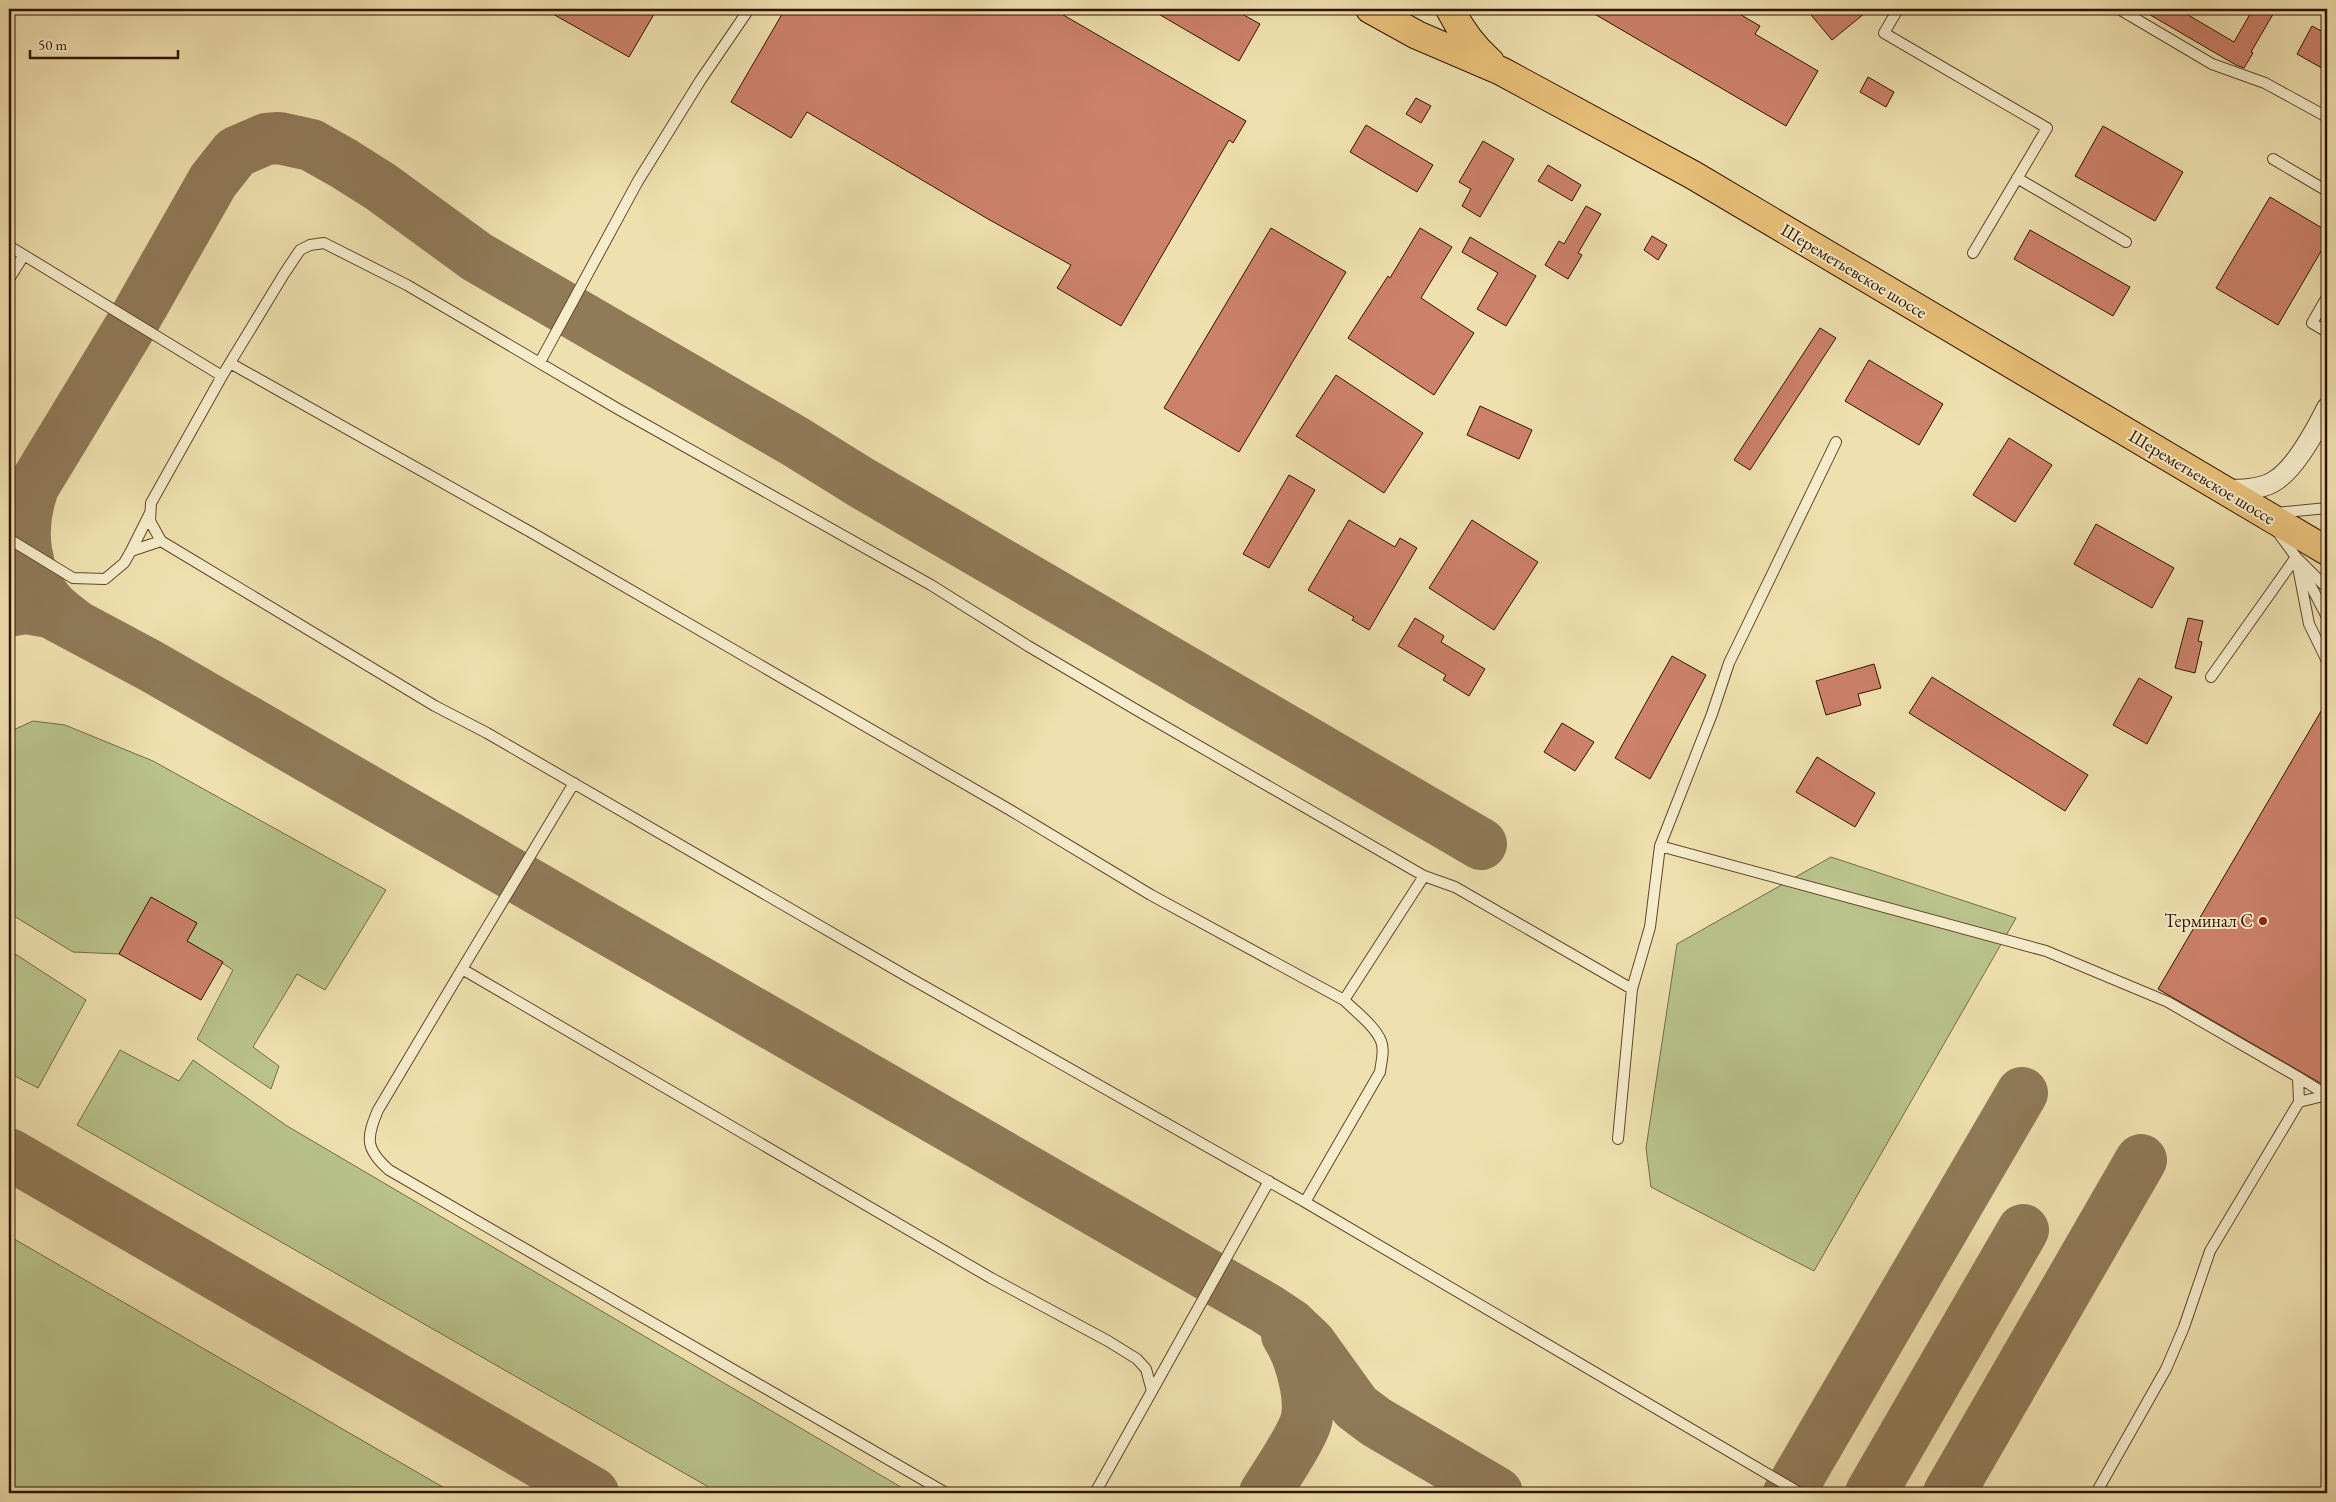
<svg xmlns="http://www.w3.org/2000/svg" width="2336" height="1502" font-family="'EB Garamond',serif">
<style>
.grass{fill:#b9c38b;stroke:#766a46}
.lines{fill:none;stroke-linecap:round;stroke-linejoin:round}
.taxiway{stroke:#907a58;stroke-width:52}
.building{fill:#cc816a;stroke:#321201}
.lane-casing{stroke:#61462c;stroke-width:12}
.street-casing{stroke:#61462c;stroke-width:22}
.primary-casing{stroke:#321201;stroke-width:30}
.lane{stroke:#f5eccb;stroke-width:10}
.street{stroke:#f5eccb;stroke-width:20}
.primary{stroke:#e8c078;stroke-width:28}
.poi-dot{fill:#8f2418;stroke:#f5eccb;stroke-width:2}
.labels{text-anchor:middle;stroke-width:4;stroke-linejoin:round;paint-order:stroke}
.street-label{font-size:18px;fill:#321201;stroke:#f5eccb}
.poi-label{font-size:18px;fill:#321201;stroke:#f5eccb;text-anchor:end}
</style>
<rect width="100%" height="100%" fill="#efe1af"/>
<filter id="stains"><feTurbulence type="fractalNoise" baseFrequency=".004" numOctaves="4"/><feColorMatrix values="0 0 0 0 .2 0 0 0 0 .09 0 0 0 0 .02 0 0 0 .5 -.17"/></filter>
<radialGradient id="worn" r=".72"><stop offset=".6" stop-color="#630" stop-opacity="0"/><stop offset="1" stop-color="#630" stop-opacity=".3"/></radialGradient>
<path class="grass" d="M33,721L65,725L153,761L386,890L325,990L297,974L253,1047L279,1066L271,1089L197,1039L233,970L187,941L197,923L151,898L119,954L73,952L9,913V732Z
M1831,857L2016,918L1814,1271L1651,1187L1646,1148L1677,944Z
M9,950L86,1000L38,1088L9,1073Z
M120,1050L179,1081L193,1060L287,1126L911,1493H719L77,1125Z
M9,1236L453,1493H9Z"/>
<g class="lines">
<path class="taxiway" d="M32,491C19,528 23,574 50,604C57,612 66,618 74,624
M9,531L36,482L133,322L213,181L236,152L266,139L279,138L311,145L343,163L381,187L477,257L796,442L862,483L1481,844
M9,611L26,608L50,612L151,666L1267,1309L1291,1325L1310,1343L1356,1407L1376,1422L1497,1493
M9,1154L593,1493
M1265,1493C1278,1472 1294,1450 1304,1427C1315,1404 1300,1355 1287,1335
M1789,1493L2022,1093
M1871,1493L2023,1230
M1949,1493L2141,1160"/>
</g>
<path class="building" d="M544,9H657L629,57Z
M785,9H1053L1246,121L1233,143L1229,140L1121,326L1057,288L1071,265L988,219L807,112L791,138L731,102Z
M1150,9H1233L1260,24L1239,61Z
M1586,9H1731L1760,26L1755,34L1818,71L1786,126Z
M1806,9H1870L1832,40Z
M2140,9H2178L2234,42L2253,9H2276L2251,52L2253,53L2244,68L2236,65Z
M2312,26L2327,34V71L2297,54Z
M1868,77L1894,92L1886,107L1860,92Z
M1416,98L1431,106L1421,123L1406,114Z
M1366,125L1433,165L1417,192L1350,152Z
M2103,126L2183,172L2155,221L2075,176Z
M1483,141L1514,159L1480,217L1462,206L1471,189L1459,182Z
M1548,165L1581,185L1572,201L1538,181Z
M2270,197L2327,231V241L2278,325L2216,288Z
M1586,206L1601,214L1578,253L1582,255L1568,279L1545,265L1559,241L1564,244Z
M1271,228L1346,272L1239,452L1164,408Z
M1420,228L1452,247L1421,298L1474,333L1434,395L1348,338L1388,276L1390,278Z
M2030,230L2130,287L2113,316L2014,259Z
M1652,236L1667,245L1658,260L1644,250Z
M1470,237L1536,276L1506,326L1477,309L1498,273L1462,252Z
M1820,328L1836,338L1750,470L1734,460Z
M1869,360L1943,404L1919,445L1845,401Z
M1336,375L1423,433L1384,493L1296,436Z
M1480,406L1532,430L1519,459L1467,435Z
M2009,438L2052,465L2015,522L1973,495Z
M1289,475L1315,490L1269,568L1243,554Z
M1349,520L1395,547L1400,538L1417,548L1369,630L1352,620L1354,617L1308,590Z
M1472,520L1538,562L1494,630L1429,588Z
M2096,524L2174,568L2152,608L2074,564Z
M1415,618L1444,636L1441,642L1485,669L1469,696L1443,680L1446,675L1398,646Z
M2188,618L2203,621L2198,641L2202,642L2195,673L2175,668Z
M1672,656L1706,675L1650,779L1615,758Z
M1874,664L1881,688L1858,694L1861,705L1826,715L1816,681Z
M1932,677L2088,775L2065,811L1909,713Z
M2139,678L2172,697L2147,744L2113,725Z
M2327,701V1087L2158,989Z
M1562,723L1594,742L1575,771L1544,752Z
M1817,757L1875,793L1855,827L1796,792Z
M151,897L197,923L187,941L223,962L201,1000L119,954Z"/>
<g class="lines">
<defs>
<path id="lane" d="M1898,9L1884,33L2047,128L1973,253
M2119,9L2212,64L2265,83L2327,117
M2273,159L2327,191
M2017,178L2126,242
M9,246L222,376
M9,279L24,255
M2327,297L2312,323L2327,332
M540,362L638,181L700,81L749,9
M230,363L534,534L1010,810L1151,895L1344,1000
M2275,513L2327,508
M2277,531L2296,557L2327,588
M9,539L73,578L105,579L124,563L131,551L161,541
M131,551L150,513
M2296,557L2309,624L2327,661
M2302,569L2327,617
M2211,677L2296,557
M574,783L462,969L991,1278L1108,1341L1137,1359L1146,1369L1152,1391L1095,1493
M1660,846L2046,951L2168,1002L2298,1077L2299,1102L2210,1251L2184,1327L2166,1369L2096,1493
M462,969L378,1110C366,1138 365,1149 389,1170L946,1493
M1632,989L1650,927L1660,846L1712,714L1729,663L1836,442
M2298,1077L2325,1094
M2299,1102L2327,1095
M1618,1139L1632,989L1455,887L1424,876L1344,1000C1356,1012 1375,1026 1381,1041C1385,1050 1381,1063 1380,1072L1305,1202L1800,1493
M1305,1202L908,977L487,733L435,706L161,541L150,521L151,503L222,376L284,274L300,250L310,245L324,243L407,285L618,409L931,585L1028,646L1140,712L1424,876
M1152,1391L1269,1181"/>
<path id="street" d="M2224,490C2240,490 2259,490 2273,482C2295,470 2316,430 2327,408"/>
<path id="primary" d="M1370,9L1417,35L1501,71L1693,175L2327,551
M1450,9C1460,29 1473,47 1490,62"/>
</defs>
<use href="#lane" class="lane-casing"/>
<use href="#street" class="street-casing"/>
<use href="#primary" class="primary-casing"/>
<use href="#lane" class="lane"/>
<use href="#street" class="street"/>
<use href="#primary" class="primary"/>
</g>
<circle class="poi-dot" cx="2263" cy="921" r="5"/>
<g class="labels">
<g class="street-label">
<text transform="translate(1854 271) rotate(31)" y="6">Шереметьевское шоссе</text>
<text transform="translate(2202 477) rotate(31)" y="6">Шереметьевское шоссе</text>
</g>
<g class="poi-label">
<text x="2253" y="927">Терминал C</text>
</g>
</g>
<rect width="2336" height="1502" fill="none" stroke="#efe1af" stroke-width="30"/>
<rect x="10" y="10" width="2316" height="1482" fill="none" stroke="#321201" stroke-width="2.5"/>
<rect x="15" y="15" width="2306" height="1472" fill="none" stroke="#321201"/>
<path d="M30 50v8h148v-8" fill="none" stroke="#321201" stroke-width="2.5"/>
<text x="38" y="50" font-size="15" fill="#321201" stroke="#f5eccb" stroke-width="4" paint-order="stroke">50 m</text>
<rect width="100%" height="100%" filter="url(#stains)"/>
<rect width="100%" height="100%" fill="url(#worn)"/>
</svg>
